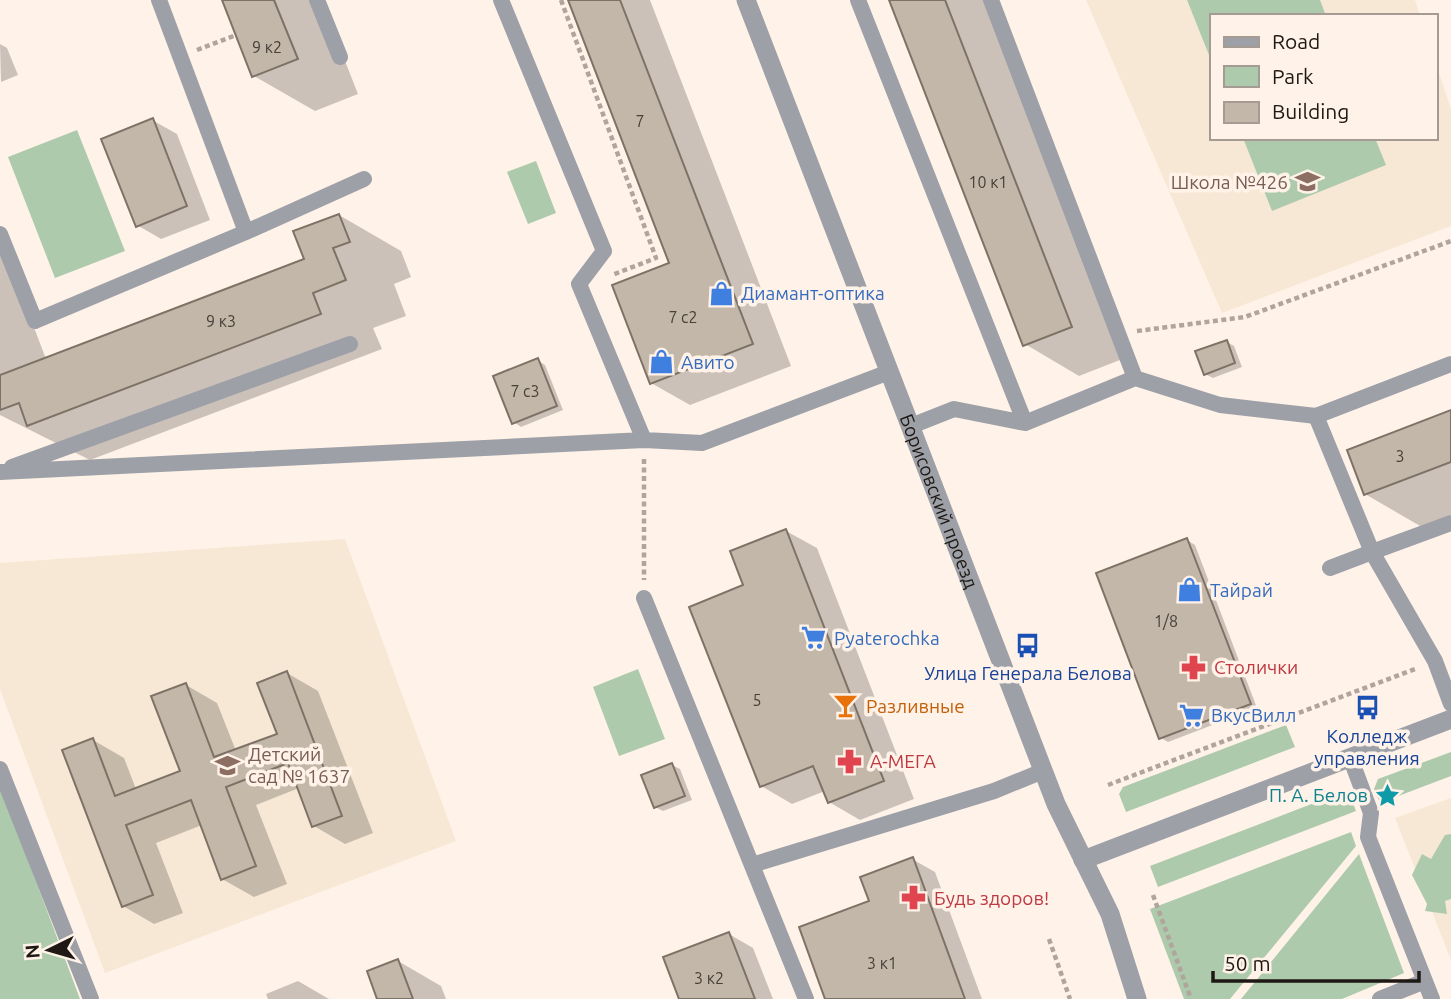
<svg xmlns="http://www.w3.org/2000/svg" width="1451" height="999" font-family="Ubuntu,sans-serif">
<style>
.education{fill:#f7e8d5}
.green{fill:#aecaac}
.shadow{fill:#0003}
.building{fill:#c3b7a9;stroke:#7d7265;stroke-width:2}
.lines{fill:none;stroke-linecap:round;stroke-linejoin:round}
.path{stroke:#b0a59d;stroke-width:4.5;stroke-dasharray:5 3.5;stroke-linecap:butt}
.service{stroke:#9da0a7;stroke-width:16}
.tertiary{stroke:#9da0a7;stroke-width:19}
.labels{text-anchor:middle;stroke-width:7;stroke-linejoin:round;paint-order:stroke}
.number-label{font-size:16px;fill:#474039}
.education-label{font-size:19px;fill:#785e54;stroke:#fff2e8;text-anchor:end}
.shop-label{font-size:19px;fill:#366cbe;stroke:#fff2e8;text-anchor:start}
.street-label{font-size:19px;fill:#1e1914;stroke:#fff2e8}
.health-label{font-size:19px;fill:#be3a42;stroke:#fff2e8;text-anchor:start}
.transit-label{font-size:19px;fill:#164399;stroke:#fff2e8}
.food-label{font-size:19px;fill:#c56008;stroke:#fff2e8;text-anchor:start}
.culture-label{font-size:19px;fill:#0d838f;stroke:#fff2e8;text-anchor:end}
</style>
<rect width="100%" height="100%" fill="#fff2e8"/>
<path class="education" d="M1086,0H1415L1420,16H1211V138H1435V61L1451,109V226L1222,313Z
M345,539L456,841L105,973L0,689V563Z
M1451,798V960L1395,818Z"/>
<path class="green" d="M1187,0H1320L1326,16H1211V60Z
M77,130L125,251L55,278L8,157Z
M1243,138H1375L1386,165L1272,211Z
M536,161L556,213L528,224L507,172Z
M638,669L665,739L619,756L593,687Z
M1286,725L1295,747L1126,812L1119,794L1123,787Z
M1451,752V776L1380,803L1374,789L1378,779Z
M0,785L80,999H0Z
M1340,793L1350,795L1356,811L1158,887L1150,866Z
M1351,832L1356,846L1230,999H1184L1150,909Z
M1451,834V899L1445,901L1447,914L1425,911L1427,904L1412,875L1422,854L1431,859L1445,835Z
M1359,854L1404,973L1342,999H1241Z"/>
<path class="shadow" d="M224,0H321L358,94L315,111L254,76Z
M570,0H650L791,366L690,405L651,383L671,264Z
M891,0H986L1125,358L1079,376L1025,344Z
M0,44L7,48L18,75L1,82Z
M152,120L177,134L210,220L161,239L137,225Z
M339,215L401,251L411,277L394,284L406,316L373,328L382,349L90,460L0,415V238L46,359L306,260Z
M1227,342L1234,346L1242,367L1213,378L1205,374Z
M537,360L545,365L563,410L521,427L514,422Z
M1451,412V521L1427,530L1365,494Z
M786,531L817,548L914,799L860,820L829,802L825,791L792,804L761,786L746,586Z
M1187,540L1195,545L1257,708L1168,742L1161,738Z
M287,673L318,691L373,833L345,844L314,826L299,788L256,805L287,884L254,897L222,879L202,825L156,843L183,913L154,924L123,906L93,740L124,758L136,789L182,772L186,685L217,703L236,751L279,735Z
M672,765L680,769L692,800L663,811L655,807Z
M912,859L935,872L982,999H827L871,902Z
M729,934L753,948L773,999H681Z
M398,961L441,986L446,999H379Z
M298,981L329,999H268L266,994Z"/>
<path class="building" d="M222,0H274L298,59L252,77Z
M568,0H620L753,344L650,384L612,285L669,263Z
M889,0H945L1072,327L1023,346Z
M153,118L187,206L136,227L101,139Z
M339,214L350,242L333,248L346,280L313,293L321,314L27,426L19,403L0,410V375L304,259L293,231Z
M1227,340L1235,363L1204,375L1195,351Z
M538,358L557,406L512,424L493,376Z
M1451,410V462L1364,495L1347,450Z
M786,529L884,781L828,803L813,766L760,787L689,607L743,585L730,551Z
M1187,538L1251,704L1159,739L1096,573Z
M287,671L342,816L312,827L288,763L226,787L256,866L221,880L191,800L126,825L153,895L122,907L62,750L93,738L115,796L180,771L151,696L186,683L214,757L277,734L257,683Z
M672,763L685,796L654,808L641,775Z
M913,857L965,999H825L799,927L869,901L860,877Z
M729,932L755,999H679L663,957Z
M398,959L413,999H377L367,971Z"/>
<g class="lines">
<path class="path" d="M561,0L656,258L612,275
M197,50L236,35
M1137,331L1245,317L1451,241
M644,459V580
M1108,785L1415,669
M1153,895L1191,999
M1049,939L1070,999"/>
<path class="service" d="M159,0L246,232L364,179
M317,0L340,57
M501,0L604,251L579,284L644,440
M858,0L1025,423
M991,0L1135,378
M0,234L35,321L246,232
M911,426L954,409L1025,423L1135,378L1220,405L1316,416
M12,467L350,344
M0,472L644,440L702,443L889,372
M1451,523L1372,552L1435,661L1451,704
M1330,568L1372,552L1316,416L1451,364
M644,598L806,999
M1350,757L1371,813L1368,837L1432,999
M0,769L91,999
M752,865L994,791L1043,771
M1380,999L1425,981"/>
<g class="tertiary">
<path id="s1" d="M746,0L1056,804L1110,914L1137,999"/>
<path d="M1083,860L1451,719"/>
</g>
</g>
<defs>
<symbol id="school-bare" viewBox="-9 -9 18 18"><path d="M0-5L7-2L0 1L-7-2ZM-4 1L0 2.5L4 1V4Q0 6-4 4Z" fill="#8d6e63" stroke="#fff2e8" stroke-width="2.5" paint-order="stroke"/></symbol>
<symbol id="shop-bare" viewBox="-9 -9 18 18"><path d="M-5-2.5h2.3a2.7 3.5 0 0 1 5.4 0H5L5.5 6h-11ZM-1.5-2.5h3a1.5 2.3 0 0 0-3 0Z" fill="#3f7fe0" stroke="#fff2e8" stroke-width="2.5" paint-order="stroke"/></symbol>
<symbol id="supermarket-bare" viewBox="-9 -9 18 18"><path d="M-6-5.5h2.5l.6 2H6L4.5 2H-2.5L-4.4-4H-6ZM-1.5 3.2a1.3 1.3 0 1 0 .1 0ZM3 3.2a1.3 1.3 0 1 0 .1 0Z" fill="#3f7fe0" stroke="#fff2e8" stroke-width="2.5" paint-order="stroke"/></symbol>
<symbol id="bus-bare" viewBox="-9 -9 18 18"><path d="M-5-6H5V4H4V6H2V4H-2V6H-4V4H-5ZM-3.5-4V0h7V-4ZM-3.5 1.2v1.5H-2V1.2ZM2 1.2v1.5H3.5V1.2Z" fill="#1a4fb4" stroke="#fff2e8" stroke-width="2.5" paint-order="stroke"/></symbol>
<symbol id="pharmacy-bare" viewBox="-9 -9 18 18"><path d="M-2-6h4v4h4v4h-4v4h-4v-4h-4v-4h4Z" fill="#e0444e" stroke="#fff2e8" stroke-width="2.5" paint-order="stroke"/></symbol>
<symbol id="bar-bare" viewBox="-9 -9 18 18"><path d="M-6-5H6L.8 .8V4.5H3.5V6h-7V4.5H-.8V.8Z" fill="#e8710a" stroke="#fff2e8" stroke-width="2.5" paint-order="stroke"/></symbol>
<symbol id="sight-bare" viewBox="-9 -9 18 18"><path d="M0-6L1.8-2.2L6-1.7L2.9 1.2L3.7 5.4L0 3.3L-3.7 5.4L-2.9 1.2L-6-1.7L-1.8-2.2Z" fill="#0f9aa8" stroke="#fff2e8" stroke-width="2.5" paint-order="stroke"/></symbol>
</defs>
<g fill-rule="evenodd">
<use href="#school-bare" x="1290" y="164" width="35" height="35"/>
<use href="#shop-bare" x="704" y="276" width="35" height="35"/>
<use href="#shop-bare" x="644" y="344" width="35" height="35"/>
<use href="#shop-bare" x="1172" y="572" width="35" height="35"/>
<use href="#supermarket-bare" x="796" y="620" width="35" height="35"/>
<use href="#bus-bare" x="1010" y="628" width="35" height="35"/>
<use href="#pharmacy-bare" x="1176" y="650" width="35" height="35"/>
<use href="#bar-bare" x="828" y="688" width="35" height="35"/>
<use href="#bus-bare" x="1350" y="690" width="35" height="35"/>
<use href="#supermarket-bare" x="1174" y="698" width="35" height="35"/>
<use href="#pharmacy-bare" x="832" y="744" width="35" height="35"/>
<use href="#school-bare" x="210" y="748" width="35" height="35"/>
<use href="#sight-bare" x="1370" y="778" width="35" height="35"/>
<use href="#pharmacy-bare" x="896" y="880" width="35" height="35"/>
</g>
<g class="labels">
<g class="number-label">
<text x="267" y="53">9 к2</text>
<text x="640" y="127">7</text>
<text x="988" y="188">10 к1</text>
<text x="683" y="323">7 с2</text>
<text x="221" y="327">9 к3</text>
<text x="525" y="397">7 с3</text>
<text x="1400" y="462">3</text>
<text x="1166" y="627">1/8</text>
<text x="757" y="706">5</text>
<text x="882" y="969">3 к1</text>
<text x="709" y="984">3 к2</text>
</g>
<g class="education-label">
<text x="1288" y="189">Школа №426</text>
<text x="248" y="761" text-anchor="start">Детский<tspan x="248" dy="22">сад № 1637</tspan></text>
</g>
<g class="shop-label">
<text x="741" y="300">Диамант-оптика</text>
<text x="681" y="369">Авито</text>
<text x="1210" y="597">Тайрай</text>
<text x="834" y="645">Pyaterochka</text>
<text x="1211" y="722">ВкусВилл</text>
</g>
<g class="street-label">
<text dy="7" stroke="none"><textPath href="#s1" startOffset="537">Борисовский проезд</textPath></text>
</g>
<g class="health-label">
<text x="1214" y="674">Столички</text>
<text x="870" y="768">А-МЕГА</text>
<text x="934" y="905">Будь здоров!</text>
</g>
<g class="transit-label">
<text x="1028" y="680">Улица Генерала Белова</text>
<text x="1367" y="743">Колледж<tspan x="1367" dy="22">управления</tspan></text>
</g>
<g class="food-label">
<text x="866" y="713">Разливные</text>
</g>
<g class="culture-label">
<text x="1368" y="802">П. А. Белов</text>
</g>
</g>
<rect x="1210" y="14" width="228" height="126" fill="#fff2e8" stroke="#a59b93" stroke-width="2"/>
<rect x="1224" y="37" width="35" height="10" fill="#9da0a7" stroke="#a59b93" stroke-width="2"/>
<text x="1272" y="49" font-size="21" fill="#1e1914">Road</text>
<rect x="1224" y="66" width="35" height="21" fill="#aecaac" stroke="#a59b93" stroke-width="2"/>
<text x="1272" y="84" font-size="21" fill="#1e1914">Park</text>
<rect x="1224" y="102" width="35" height="21" fill="#c3b7a9" stroke="#a59b93" stroke-width="2"/>
<text x="1272" y="119" font-size="21" fill="#1e1914">Building</text>
<g transform="translate(49 950) rotate(265)" stroke="#fff2e8" stroke-width="5" paint-order="stroke">
<path d="M0-5L12 26L0 18L-12 26Z" fill="#1e1914"/>
<text y="-10" font-size="19" font-weight="bold" text-anchor="middle" fill="#1e1914">N</text>
</g>
<path d="M1213 971v10h206v-10" fill="none" stroke="#1e1914" stroke-width="3.5"/>
<text x="1224" y="971" font-size="21" fill="#1e1914" stroke="#fff2e8" stroke-width="5" paint-order="stroke">50 m</text>
</svg>
